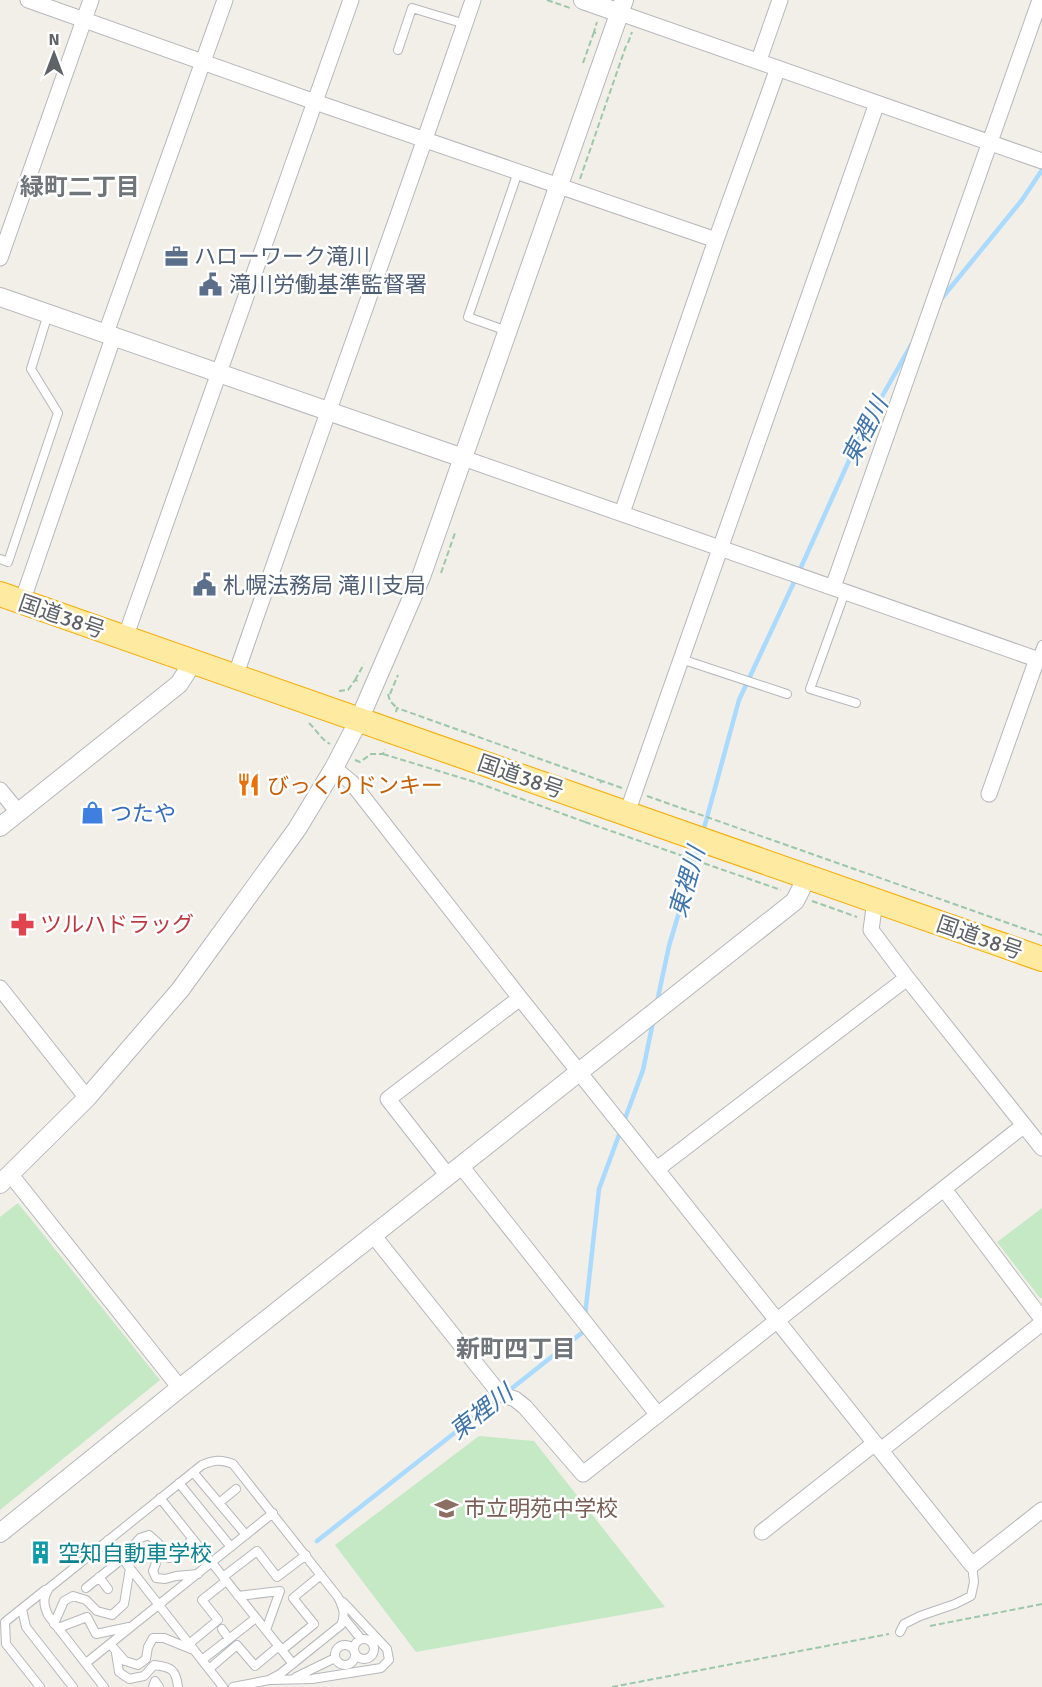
<svg xmlns="http://www.w3.org/2000/svg" width="1042" height="1687" font-family="Signika,'Noto Sans JP',sans-serif">
<style>
.park{fill:#c5e8c5}
.lines{fill:none;stroke-linecap:round;stroke-linejoin:round}
.stream{stroke:#aadaff;stroke-width:4.5}
.service-casing{stroke:#b5b8bc;stroke-width:10}
.minor-casing{stroke:#b5b8bc;stroke-width:17}
.tertiary-casing{stroke:#b5b8bc;stroke-width:20}
.trunk-casing{stroke:#f9ab00;stroke-width:26}
.path{stroke:#9cc7a9;stroke-width:2;stroke-dasharray:6 3;stroke-linecap:butt}
.service{stroke:#fff;stroke-width:8}
.minor{stroke:#fff;stroke-width:15}
.tertiary{stroke:#fff;stroke-width:18}
.trunk{stroke:#feeaa1;stroke-width:24}
.labels{text-anchor:middle;stroke-width:5;stroke-linejoin:round;paint-order:stroke}
.service-label{font-size:22px;fill:#4e5e75;stroke:#fff;text-anchor:start}
.street-label{font-size:22px;fill:#5f6368;stroke:#fff}
.food-label{font-size:22px;fill:#c56008;stroke:#fff;text-anchor:start}
.shop-label{font-size:22px;fill:#366cbe;stroke:#fff;text-anchor:start}
.health-label{font-size:22px;fill:#be3a42;stroke:#fff;text-anchor:start}
.education-label{font-size:22px;fill:#785e54;stroke:#fff;text-anchor:start}
.culture-label{font-size:22px;fill:#0d838f;stroke:#fff;text-anchor:start}
.neighbourhood-label{font-size:24px;font-weight:bold;fill:#70757a;stroke:#fff}
.water-label{font-size:24px;font-style:italic;fill:#4174aa;stroke:#fff}
</style>
<rect width="100%" height="100%" fill="#f1efe8"/>
<path class="park" d="M18,1203L160,1380L0,1510V1217Z
M1042,1208V1298H1040L997,1242Z
M479,1436L534,1441L665,1607L416,1652L335,1545Z"/>
<g class="lines">
<path class="stream" d="M942,298L1022,200L1042,170
M703,832L739,700L802,565L861,434L911,345
M657,1002L669,946L699,845
M585,1316L599,1189L643,1070L653,1022
M506,1393L583,1332L584,1328
M317,1541L499,1398"/>
<defs>
<path id="service" d="M398,50L412,8L465,24
M507,331L468,317L518,172
M0,559L8,562L58,413L31,369L48,314
M845,592L810,689L856,703
M681,659L787,694
M1037,659L1042,645
M193,1472L246,1535
M179,1483L231,1547
M160,1498L293,1664
M219,1503L236,1489
M108,1540L223,1687
M127,1565L138,1555L146,1552L153,1555L156,1563L153,1571L156,1578L165,1579L176,1576L198,1574
M99,1577L108,1589
M223,1577L257,1551L277,1577L306,1555
M86,1588L122,1559L140,1538L149,1535L158,1543L161,1553L169,1558L178,1556L192,1539
M238,1596L280,1591L266,1630
M22,1609L26,1627L73,1687
M344,1618L361,1639
M54,1624L64,1601L73,1596L86,1600L97,1611L112,1615L124,1604L130,1568
M58,1628L87,1617L96,1634L129,1627
M222,1629L229,1639
M900,1632L904,1624L920,1616L955,1604L971,1596L974,1582L972,1565
M354 1649a10 10 0 1 1 20 0a10 10 0 1 1-20 0Z
M110,1644L125,1661L138,1665L146,1659L148,1647L153,1638H164L191,1649
M189,1644L218,1620L202,1600L226,1581
M335 1655a10 10 0 1 1 20 0a10 10 0 1 1-20 0Z
M282,1650L314,1624L293,1598L321,1575
M116,1653L119,1672L129,1679L144,1676L154,1665C171,1667 176,1669 178,1687
M202,1660L256,1618
M86,1663L273,1513
M209,1669L237,1645L255,1666L279,1646
M296,1677L335,1658
M270,1680L312,1679L381,1668L389,1660L387,1649L343,1602
M40,1687L6,1644L5,1622L45,1590
M104,1687L48,1615C43,1604 43,1598 49,1588L202,1465C214,1460 221,1459 233,1464L338,1597C343,1607 346,1614 341,1625L280,1674L269,1680L233,1687
M153,1687L155,1681L159,1687"/>
<path id="minor" d="M28,0L315,102L716,240
M620,13L1042,161
M759,60L780,0
M0,258L91,0
M106,333L225,0
M463,458L1042,661
M622,513L716,240L778,68
M833,587L1040,0
M22,602L114,335
M125,638L351,0
M235,677C313,451 396,226 473,0
M334,768L352,783L520,998L972,1565L1042,1510
M0,790L18,812
M989,794L1037,659
M627,813L877,103
M875,901L871,930L907,978L1042,1148
M0,988L87,1098
M461,1166L658,1415
M657,1169L907,978
M11,1175L180,1388
M448,1176L388,1099L520,998
M944,1189L1042,1319
M373,1235L500,1394L515,1399L525,1407L583,1474L1023,1126
M881,1450L1042,1323
M762,1532L875,1443"/>
<path id="tertiary" d="M583,0L620,13
M0,297L463,458
M0,827L179,684L193,662
M0,1184L87,1098L180,990L297,829L334,768L359,720L421,577L624,0
M0,1533L180,1388L795,901L807,877"/>
<path id="trunk" d="M0,594L1042,959"/>
</defs>
<use href="#service" class="service-casing"/>
<use href="#minor" class="minor-casing"/>
<use href="#tertiary" class="tertiary-casing"/>
<use href="#trunk" class="trunk-casing"/>
<path class="path" d="M547,0L570,8
M596,33L594,32L597,22
M628,43L632,32
M583,63L594,32
M580,179L627,43
M441,573L455,533
M355,680L364,664
M339,691L348,690L355,680L358,681
M388,694L390,701L397,708
M390,694L398,675
M396,712L397,708L602,781
M309,723C317,731 321,739 330,744
M383,754L478,783L585,822L586,819
M355,760L360,762L371,754H383L385,749
M600,783L602,781L622,788
M647,796L1042,935
M585,822L781,890
M812,901L857,917
M930,1626L1042,1604
M612,1687L889,1634"/>
<use href="#service" class="service"/>
<use href="#minor" class="minor"/>
<use href="#tertiary" class="tertiary"/>
<use href="#trunk" class="trunk"/>
</g>
<defs>
<symbol id="office-bare" viewBox="-9 -9 18 18"><path d="M-6-3h4V-5.5h4V-3h4V5H-6ZM-1-4.5V-3h2v-1.5ZM-6 0V1H6V0Z" fill="#5c6f8a" stroke="#fff" stroke-width="2.5" paint-order="stroke"/></symbol>
<symbol id="civic-bare" viewBox="-9 -9 18 18"><path d="M-.6-6.5H3V-4.5H.6V-3L4-1V1h2V6H-6V1h2V-1L-.6-3ZM-1.2 2.5V6h2.4V2.5Z" fill="#5c6f8a" stroke="#fff" stroke-width="2.5" paint-order="stroke"/></symbol>
<symbol id="restaurant-bare" viewBox="-9 -9 18 18"><path d="M-5-6h1v4h1v-4h1v4h1v-4h1v5L-1.5 .5V6h-2V.5L-5-1ZM5-6V6H3V1.5H1.5Q1.5-4 5-6Z" fill="#e8710a" stroke="#fff" stroke-width="2.5" paint-order="stroke"/></symbol>
<symbol id="shop-bare" viewBox="-9 -9 18 18"><path d="M-5-2.5h2.3a2.7 3.5 0 0 1 5.4 0H5L5.5 6h-11ZM-1.5-2.5h3a1.5 2.3 0 0 0-3 0Z" fill="#3f7fe0" stroke="#fff" stroke-width="2.5" paint-order="stroke"/></symbol>
<symbol id="pharmacy-bare" viewBox="-9 -9 18 18"><path d="M-2-6h4v4h4v4h-4v4h-4v-4h-4v-4h4Z" fill="#e0444e" stroke="#fff" stroke-width="2.5" paint-order="stroke"/></symbol>
<symbol id="school-bare" viewBox="-9 -9 18 18"><path d="M0-5L7-2L0 1L-7-2ZM-4 1L0 2.5L4 1V4Q0 6-4 4Z" fill="#8d6e63" stroke="#fff" stroke-width="2.5" paint-order="stroke"/></symbol>
<symbol id="building-bare" viewBox="-9 -9 18 18"><path d="M-4-6H4V6H1V3H-1V6H-4ZM-2.5-4.3h1.7v1.8h-1.7ZM.8-4.3h1.7v1.8H.8ZM-2.5-1h1.7V.8h-1.7ZM.8-1h1.7V.8H.8Z" fill="#0f9aa8" stroke="#fff" stroke-width="2.5" paint-order="stroke"/></symbol>
</defs>
<g fill-rule="evenodd">
<use href="#office-bare" x="160" y="240" width="33" height="33"/>
<use href="#civic-bare" x="194" y="268" width="33" height="33"/>
<use href="#civic-bare" x="188" y="568" width="33" height="33"/>
<use href="#restaurant-bare" x="232" y="768" width="33" height="33"/>
<use href="#shop-bare" x="76" y="796" width="33" height="33"/>
<use href="#pharmacy-bare" x="6" y="908" width="33" height="33"/>
<use href="#school-bare" x="430" y="1492" width="33" height="33"/>
<use href="#building-bare" x="24" y="1536" width="33" height="33"/>
</g>
<g class="labels">
<g class="service-label">
<text x="194" y="264">ハローワーク滝川</text>
<text x="229" y="292">滝川労働基準監督署</text>
<text x="223" y="593">札幌法務局 滝川支局</text>
</g>
<g class="street-label">
<text transform="translate(62 616) rotate(19)" y="8">国道38号</text>
<text transform="translate(521 776) rotate(19)" y="8">国道38号</text>
<text transform="translate(980 937) rotate(19)" y="8">国道38号</text>
</g>
<g class="food-label">
<text x="267" y="793">びっくりドンキー</text>
</g>
<g class="shop-label">
<text x="110" y="821">つたや</text>
</g>
<g class="health-label">
<text x="40" y="932">ツルハドラッグ</text>
</g>
<g class="education-label">
<text x="464" y="1516">市立明苑中学校</text>
</g>
<g class="culture-label">
<text x="58" y="1561">空知自動車学校</text>
</g>
<g class="neighbourhood-label">
<text x="80" y="195">緑町二丁目</text>
<text x="516" y="1357">新町四丁目</text>
</g>
<g class="water-label">
<text transform="translate(865 431) rotate(-63)" y="8">東裡川</text>
<text transform="translate(687 882) rotate(-74)" y="8">東裡川</text>
<text transform="translate(481 1412) rotate(-38)" y="8">東裡川</text>
</g>
</g>
<g transform="translate(54 54)" stroke="#ffffff" stroke-width="4.5" paint-order="stroke">
<path d="M0-4.5L10 22L0 15L-10 22Z" fill="#5f6368"/>
<text y="-9" font-size="16" font-weight="bold" text-anchor="middle" fill="#5f6368">N</text>
</g>
</svg>
